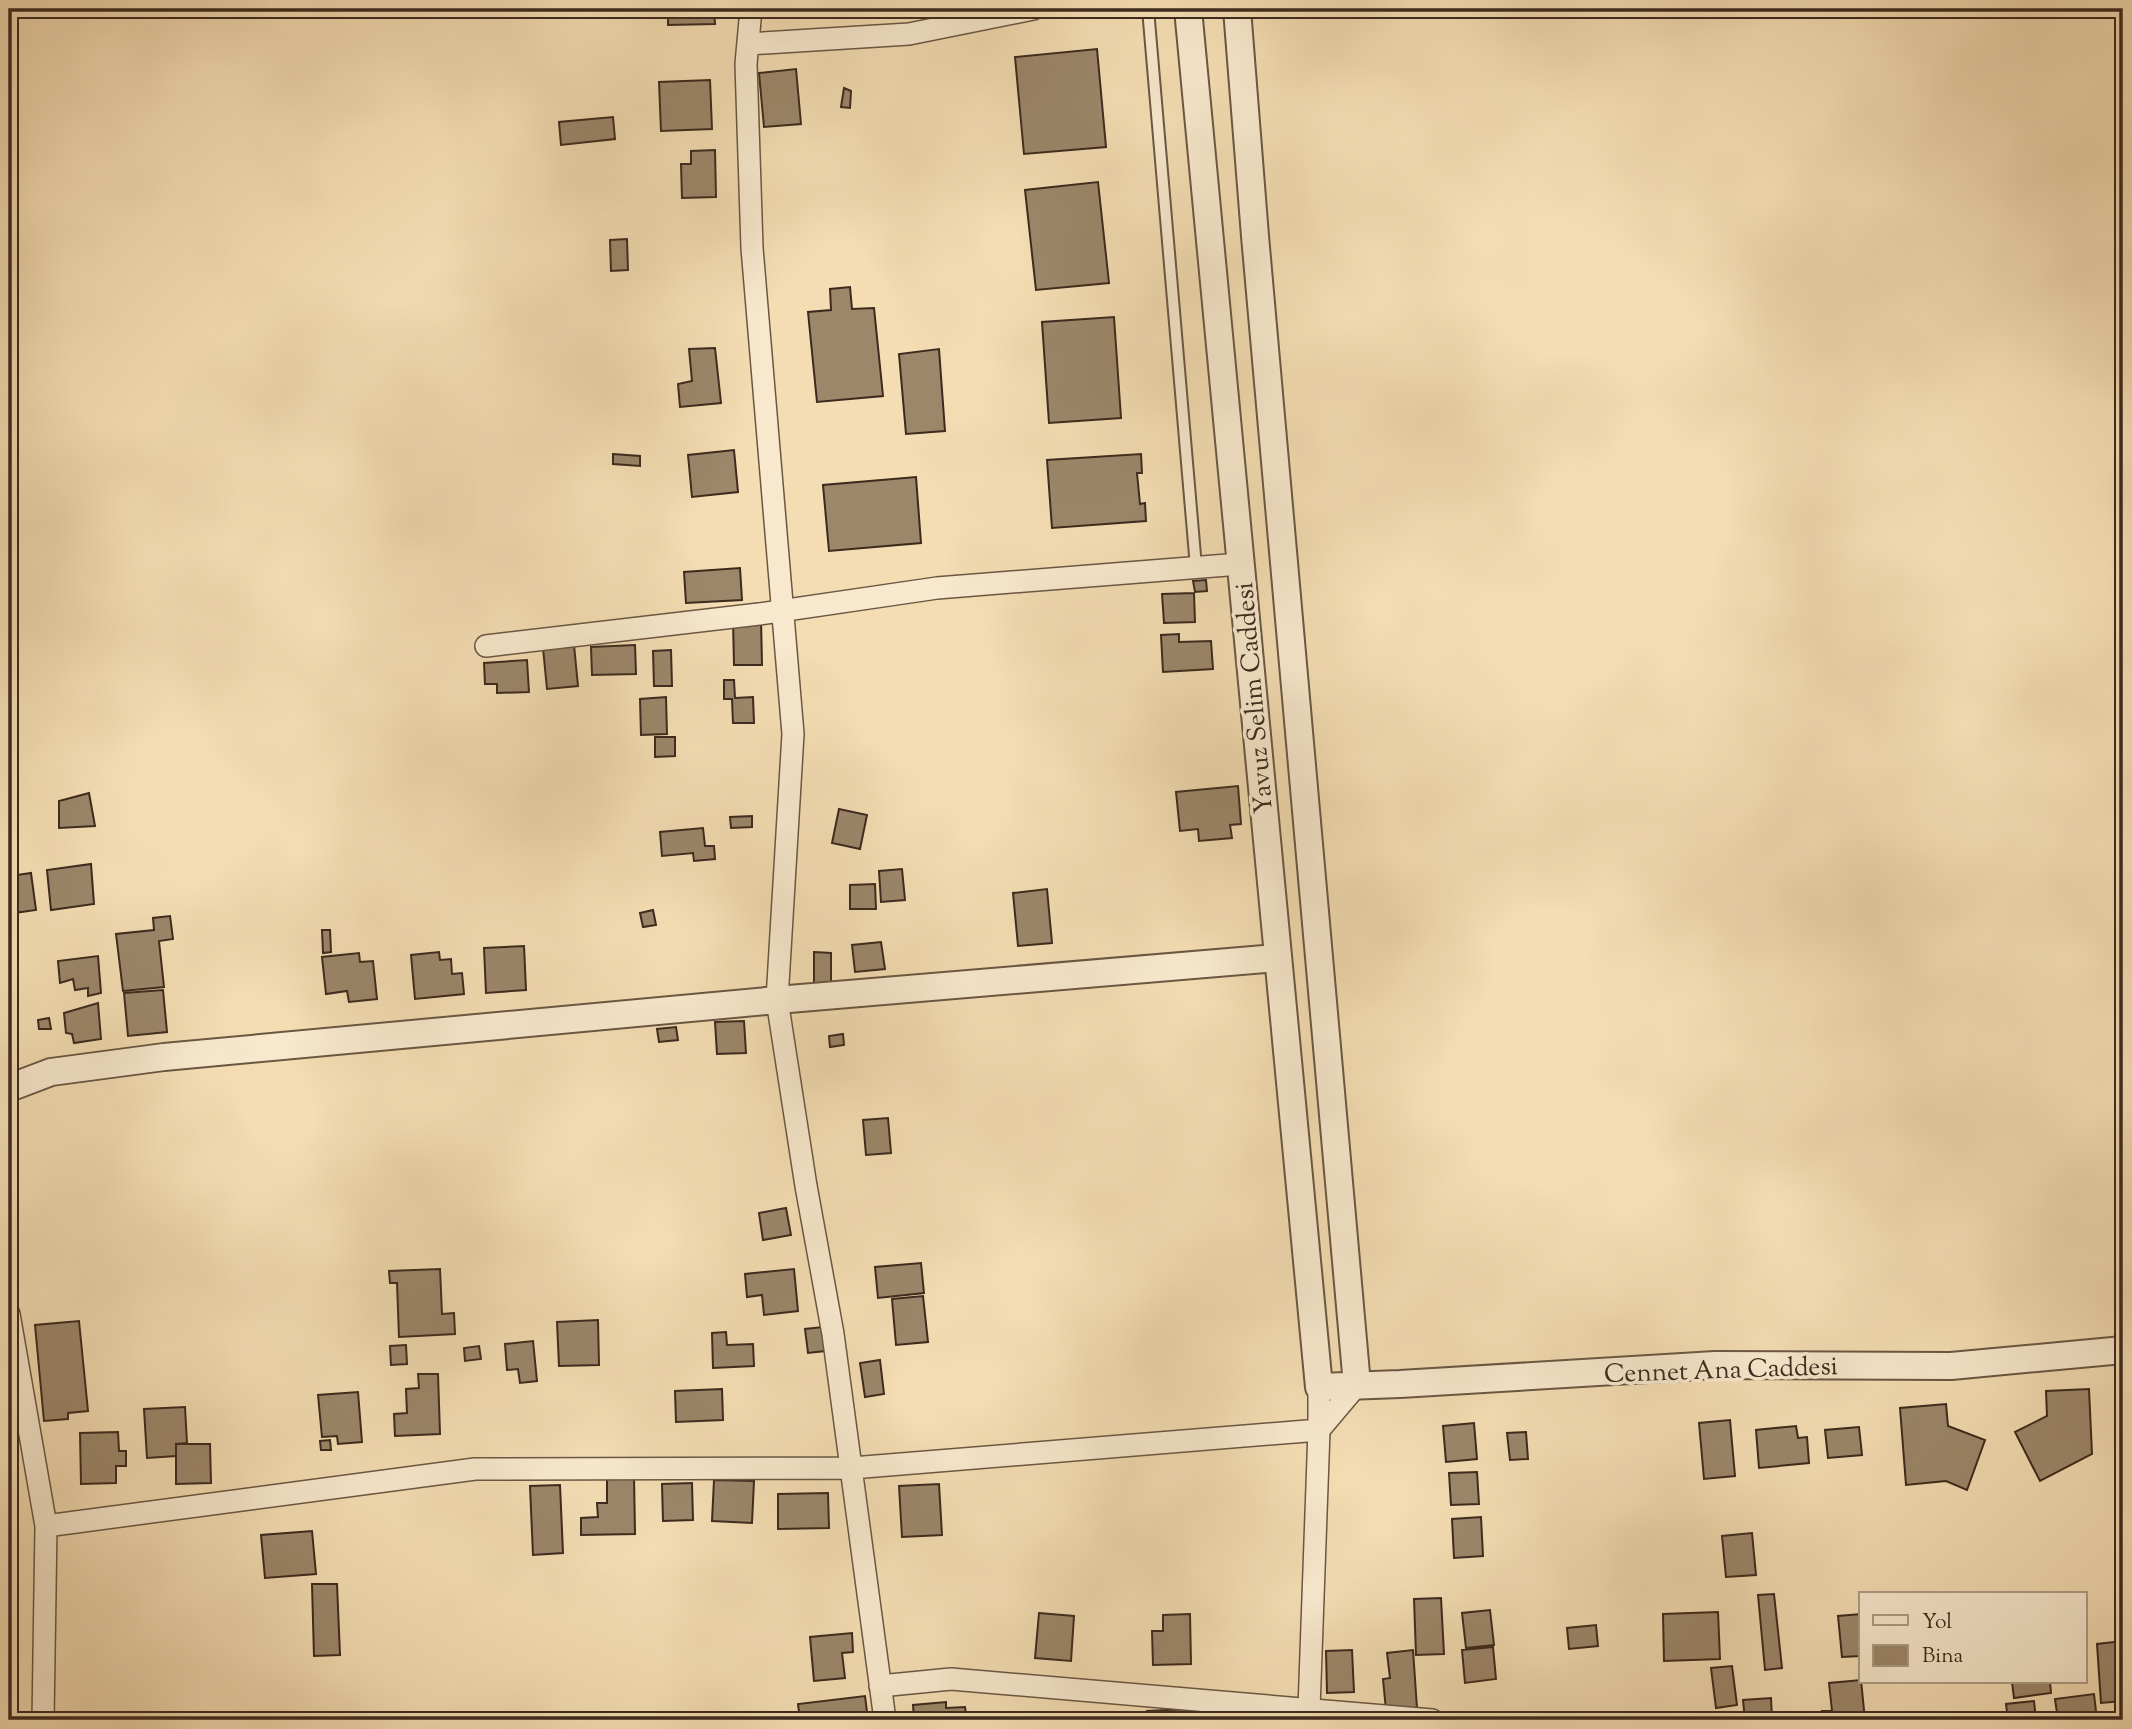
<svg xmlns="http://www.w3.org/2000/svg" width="2132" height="1729" font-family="'Sorts Mill Goudy',serif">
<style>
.building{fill:#9c876b;stroke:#3c2a1e;stroke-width:2}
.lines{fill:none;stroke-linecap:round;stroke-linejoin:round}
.service-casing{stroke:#6a5743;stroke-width:14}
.minor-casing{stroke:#6a5743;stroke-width:24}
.tertiary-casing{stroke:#6a5743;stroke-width:30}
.service{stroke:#f8e9ce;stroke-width:10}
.minor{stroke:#f8e9ce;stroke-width:21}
.tertiary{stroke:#f8e9ce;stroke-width:26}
.labels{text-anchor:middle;stroke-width:7;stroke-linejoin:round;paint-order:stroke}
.street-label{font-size:26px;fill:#3c2a1e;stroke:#f8e9ce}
</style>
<rect width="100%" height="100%" fill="#f4ddb3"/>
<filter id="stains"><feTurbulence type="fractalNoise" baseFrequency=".00286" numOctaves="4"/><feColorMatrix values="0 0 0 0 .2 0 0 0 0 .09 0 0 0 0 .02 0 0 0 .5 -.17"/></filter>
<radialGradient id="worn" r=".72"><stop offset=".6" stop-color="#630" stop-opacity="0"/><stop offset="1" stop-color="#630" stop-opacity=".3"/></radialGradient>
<path class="building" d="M668,9H714L715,24L668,25Z
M1097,49L1106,147L1024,154L1015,57Z
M796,69L801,124L764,127L759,73Z
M710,80L712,129L661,131L659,82Z
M844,88L851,91L850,108L841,107Z
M613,117L615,139L561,145L559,122Z
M715,150L716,197L682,198L681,164H691V151Z
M1098,182L1109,283L1036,290L1025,190Z
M627,239L628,270L611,271L610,240Z
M850,287L852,309L874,308L883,396L817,402L808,312L831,310L830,289Z
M1114,317L1121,418L1049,423L1042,322Z
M715,348L721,403L680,407L678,384L692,381L689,349Z
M939,349L945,431L906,434L899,354Z
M734,450L738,492L692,497L688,455Z
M613,454L640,456V466L613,464Z
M1141,454L1142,473H1137L1140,504L1145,503L1146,521L1052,528L1047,460Z
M916,477L921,543L829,551L823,485Z
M740,568L742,600L686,603L684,572Z
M1206,580L1207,591L1195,592L1193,581Z
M1194,593L1195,622L1164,623L1162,594Z
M761,619L762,665H734L733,620Z
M1179,634V642L1211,641L1213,669L1163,672L1161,635Z
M574,645L578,686L547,689L543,648Z
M635,645L636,674L592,675L591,647Z
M671,650L672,686H654L653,651Z
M527,660L529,692L497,693V684H485L484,663Z
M724,680H734L735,698L753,697L754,723H733L732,699H724Z
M666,697L667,734L641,735L640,699Z
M655,737H675V756L655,757Z
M1238,786L1241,824L1230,825L1232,838L1199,841L1198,829L1180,831L1176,792Z
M89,793L95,826L59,828V801Z
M839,809L867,815L860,849L832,843Z
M752,816V827L731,828L730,817Z
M703,828L705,846H714L715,859L694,861L693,853L662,856L660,832Z
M91,864L94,904L51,910L47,870Z
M902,869L905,900L881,902L879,871Z
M31,873L36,910L14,913L10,876Z
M875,884L876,909H850V885Z
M1047,889L1052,943L1018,946L1013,893Z
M653,910L656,925L643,927L640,913Z
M170,916L173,939L159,941L164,987L123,991L116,934L154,930L153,918Z
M322,930H330L331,952L323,953Z
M881,942L885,969L855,972L852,945Z
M524,946L526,990L486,993L484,948Z
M439,952L440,960L451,959L452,974L462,973L464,994L415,999L411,955Z
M814,952L831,953V986H814Z
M359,953L360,962L373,961L377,999L349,1002L347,991L326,994L322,957Z
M98,956L101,993L88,996V988L75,990L73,979L60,983L58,961Z
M163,990L167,1032L128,1036L124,993Z
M98,1003L101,1039L74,1043L72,1034L66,1033L64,1013Z
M49,1018L51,1029H39L38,1020Z
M744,1021L746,1053L717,1054L715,1022Z
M676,1027L678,1040L659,1042L657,1029Z
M843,1034L844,1045L830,1047L829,1036Z
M888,1118L891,1153L866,1155L863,1120Z
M786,1208L791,1235L763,1240L759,1213Z
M921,1263L924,1293L878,1298L875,1267Z
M440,1269L442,1314L454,1313L455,1334L399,1337L397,1283H390L389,1271Z
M794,1269L798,1311L764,1315L762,1295L747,1297L745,1274Z
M923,1296L928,1342L896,1345L892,1299Z
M598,1320L599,1365L559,1366L557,1322Z
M79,1321L88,1411L68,1413V1419L44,1421L35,1325Z
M823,1327L825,1351L808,1353L805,1329Z
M726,1332L727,1345L753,1344L754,1366L713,1368L712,1333Z
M533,1341L537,1381L520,1383L518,1369L507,1370L505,1344Z
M406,1345L407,1364L391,1365L390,1346Z
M479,1346L481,1359L465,1361L464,1348Z
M880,1360L884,1394L865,1397L860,1363Z
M418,1374H438L440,1434L395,1436L394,1414L407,1413L406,1389L419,1388Z
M722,1389L723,1420L676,1422L675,1391Z
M2089,1389L2092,1454L2040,1481L2015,1432L2047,1416L2046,1391Z
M358,1392L362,1442L338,1444L337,1436L322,1437L318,1395Z
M1946,1404L1948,1426L1985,1440L1967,1490L1946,1481L1906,1485L1900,1408Z
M185,1407L187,1443L176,1444V1456L147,1458L144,1409Z
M1730,1420L1735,1476L1704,1479L1699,1423Z
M1474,1423L1477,1459L1446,1462L1443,1426Z
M1796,1426L1798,1438L1807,1437L1809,1463L1759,1468L1756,1430Z
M1859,1427L1862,1455L1828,1458L1825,1430Z
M118,1432L119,1451H126V1466H116V1483L81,1484L80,1433Z
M1526,1432L1528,1459L1510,1460L1507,1433Z
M330,1440L331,1450H321L320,1441Z
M176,1444H210L211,1483L176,1484Z
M1477,1472L1479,1504L1451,1505L1449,1473Z
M607,1476H634L635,1534L581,1535V1518L598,1517L597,1503H607Z
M714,1480L754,1481L752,1523L712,1521Z
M692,1483L693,1520L663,1521L662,1484Z
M939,1484L942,1535L902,1537L899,1486Z
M560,1485L563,1553L533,1555L530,1486Z
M828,1493L829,1528L778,1529V1494Z
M1481,1517L1483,1556L1454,1558L1452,1519Z
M312,1531L316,1574L265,1578L261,1535Z
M1752,1533L1756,1575L1726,1577L1722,1536Z
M312,1584H337L340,1655L314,1656Z
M1774,1594L1782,1668L1765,1670L1758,1595Z
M1441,1598L1444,1654L1416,1655L1414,1599Z
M1490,1610L1494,1645L1466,1648L1462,1613Z
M1718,1612L1720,1659L1664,1661L1663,1614Z
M1039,1613L1074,1616L1071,1661L1035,1658Z
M1190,1614L1191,1664L1153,1665L1152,1631H1163V1615Z
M1861,1614V1656L1842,1657L1838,1616Z
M1596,1625L1598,1646L1569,1649L1567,1628Z
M852,1633L853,1652L842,1653L845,1678L814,1681L810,1637Z
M2123,1641V1701L2101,1703L2097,1644Z
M1493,1647L1496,1679L1465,1683L1462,1650Z
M1352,1650L1354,1692L1327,1693L1326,1651Z
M1413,1650L1417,1708L1386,1710L1383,1679L1390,1678L1387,1653Z
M1732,1666L1737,1705L1716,1708L1711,1668Z
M1861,1680L1865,1720H1833L1829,1683Z
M2012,1682H2050L2051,1693L2014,1698Z
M2094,1694L2097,1720H2058L2055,1699Z
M865,1696L868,1720H800L798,1704Z
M1771,1698L1772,1720H1745L1743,1700Z
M2034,1701L2036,1720H2008L2006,1704Z
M946,1702V1708L965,1707L967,1720H914L913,1705Z
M1187,1709L1188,1720H1148L1147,1711Z
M1822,1711H1832V1720H1823Z
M1108,1715V1720H1071V1718Z"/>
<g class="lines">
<defs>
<path id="service" d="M1148,9L1196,567"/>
<path id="minor" d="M751,9L746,64L752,248L793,734L777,1000L806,1186L833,1334L885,1720
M748,44L909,34L1033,9
M486,646L759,614L937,588L1240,564
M9,1314L46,1526L43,1720
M46,1526L475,1469L852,1468L1319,1430L1357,1385
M880,1686L951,1679L1432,1720
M1309,1709L1319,1430V1387"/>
<path id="tertiary" d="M1188,9L1319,1387L1400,1384L1715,1365L1951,1366L2123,1350
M1237,9L1255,236L1357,1385
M9,1088L51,1072L164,1057L777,1000L1277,958"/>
</defs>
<use href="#service" class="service-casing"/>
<use href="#minor" class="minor-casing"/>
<use href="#tertiary" class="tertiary-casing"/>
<use href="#service" class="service"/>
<use href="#minor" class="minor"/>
<use href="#tertiary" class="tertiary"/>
</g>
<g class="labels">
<g class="street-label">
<text transform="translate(1253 698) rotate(-95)" y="9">Yavuz Selim Caddesi</text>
<text transform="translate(1721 1369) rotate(-2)" y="9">Cennet Ana Caddesi</text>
</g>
</g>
<rect width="2132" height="1729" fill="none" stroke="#f4ddb3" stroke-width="35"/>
<rect x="10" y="10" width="2111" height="1708" fill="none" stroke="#3c2a1e" stroke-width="3.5"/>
<rect x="18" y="18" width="2097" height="1694" fill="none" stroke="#3c2a1e" stroke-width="2"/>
<rect x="1859" y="1592" width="228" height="91" fill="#f8e9ce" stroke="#ad9d88" stroke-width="2"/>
<rect x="1873" y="1615" width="35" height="10" fill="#f8e9ce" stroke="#ad9d88" stroke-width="2"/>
<text x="1922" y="1628" font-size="21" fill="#3c2a1e">Yol</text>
<rect x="1873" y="1645" width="35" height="21" fill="#9c876b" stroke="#ad9d88" stroke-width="2"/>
<text x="1922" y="1662" font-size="21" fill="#3c2a1e">Bina</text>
<rect width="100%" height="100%" filter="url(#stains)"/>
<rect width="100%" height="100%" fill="url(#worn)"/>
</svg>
